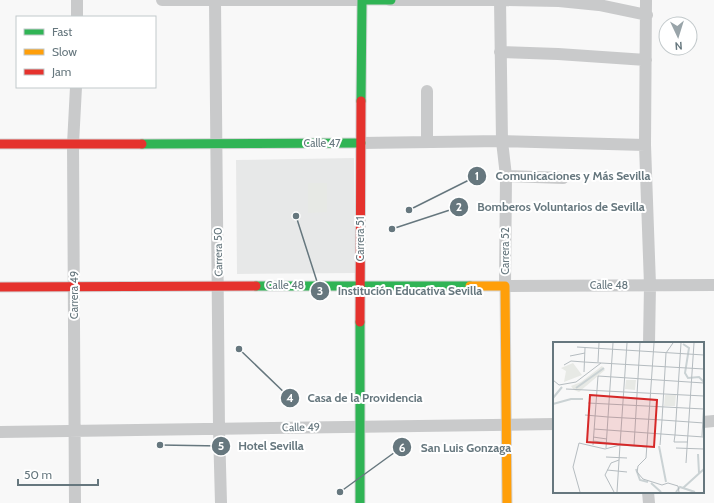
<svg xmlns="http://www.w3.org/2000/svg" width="714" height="503" font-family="Cabin,sans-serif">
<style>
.built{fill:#e7e8e8}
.green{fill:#e7e9e5}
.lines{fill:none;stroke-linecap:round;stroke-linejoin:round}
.fast-casing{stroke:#d3d4d5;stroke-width:11}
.slow-casing{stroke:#d3d4d5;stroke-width:11}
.jam-casing{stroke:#d3d4d5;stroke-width:11}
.street{stroke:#c9cacb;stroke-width:12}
.fast{stroke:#30b455;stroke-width:9}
.slow{stroke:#ff9f0a;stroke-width:9}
.jam{stroke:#e5322d;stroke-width:9}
.labels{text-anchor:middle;stroke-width:4;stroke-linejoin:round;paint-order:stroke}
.street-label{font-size:11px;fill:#66777e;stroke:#fff}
.inset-river{fill:none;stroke:#cad2d4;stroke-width:2}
.inset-road{fill:none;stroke:#b5bcc0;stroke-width:1}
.view{fill:#d62828;fill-opacity:0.15;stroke:#d62828;stroke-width:2}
.inset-edge{fill:none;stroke:#66777e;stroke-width:2}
.leader{fill:none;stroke:#66777e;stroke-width:1.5}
.callout-dot{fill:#66777e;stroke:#fff;stroke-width:1.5}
.mark-label{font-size:12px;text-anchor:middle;font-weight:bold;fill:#fff}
.callout-label{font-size:12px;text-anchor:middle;font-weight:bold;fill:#66777e;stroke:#fff;stroke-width:4;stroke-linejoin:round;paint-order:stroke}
</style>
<rect width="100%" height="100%" fill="#f8f8f8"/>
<path class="built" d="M354,158L356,273L237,274L236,160Z"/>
<path class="green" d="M308,183H327V212L308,213Z"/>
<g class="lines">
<defs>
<path id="fast" d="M361,101L362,0H391
M142,144L361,143
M256,286H470
M360,322V503"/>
<path id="slow" d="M470,286H505L507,503"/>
<path id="jam" d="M0,144H142
M0,287L256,286
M360,322L361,101"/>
</defs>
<use href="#fast" class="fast-casing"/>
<use href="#slow" class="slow-casing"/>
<use href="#jam" class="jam-casing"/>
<path class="street" d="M162,0H362
M390,0H493
M500,0L502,141L506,176L505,286L714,285
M502,0L559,1L599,5L647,15
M646,0L645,145L650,285L649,343
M215,1L219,428L221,503
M77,17V0
M500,52L558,54L646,60
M427,142V91
M361,143L502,141L645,145
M506,176L563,178
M703,422L714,421
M0,432L554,424
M648,492L649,503
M75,503L73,144L76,87"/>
<use href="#fast" class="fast"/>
<use href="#slow" class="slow"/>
<use href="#jam" class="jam"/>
</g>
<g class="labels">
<g class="street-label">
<text x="322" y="147">Calle 47</text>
<text transform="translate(360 239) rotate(-90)" y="4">Carrera 51</text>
<text transform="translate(505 251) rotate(-90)" y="4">Carrera 52</text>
<text transform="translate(218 252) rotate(-91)" y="4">Carrera 50</text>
<text x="285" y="289">Calle 48</text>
<text x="609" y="289">Calle 48</text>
<text transform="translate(74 295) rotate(-90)" y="4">Carrera 49</text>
<text transform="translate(301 427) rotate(-1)" y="4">Calle 49</text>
</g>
</g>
<g transform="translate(553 342)">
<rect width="151" height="151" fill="#f8f8f8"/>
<path d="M20,21L29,33L11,40L13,29L8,26ZM49,24L52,28L46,33L26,50L21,48L18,44L28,40ZM73,38H83L82,48L72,47ZM112,53H123L122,64H111Z" fill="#e7e9e5"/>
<path class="inset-river" d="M130,2L136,6L132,31L135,36L146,35L151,40M23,46L51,26M0,56L9,45M0,62L18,57H30M106,104L113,140M145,112L146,131M83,127L87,138L95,140M98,141L108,150M130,146L151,127M123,150L127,145L142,150"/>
<path class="inset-road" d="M60,1L55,75L109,78L113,11L120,1M101,1L93,116L85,124L84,130L90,137L109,143L115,141L125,144L126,150M24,5L151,13M17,14L32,11M45,20L46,1M11,23L18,19L31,20L151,27M31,30L32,6M0,38L6,43L23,40L48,21M13,47L151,54M35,61L151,67M32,73L55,75L53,106M41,87L68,89M68,89L122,93L128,1M149,94L151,58M40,95L54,97M40,99L64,102M135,100H121L122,93L151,95M40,103L45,34L151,41M107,103L109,78L151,81M81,104L87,1M123,106L151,107M53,115L74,116M133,121L141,1M54,128L74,130M27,150L20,125L26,101L52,107L67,103L74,1M61,150L52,133L58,121L66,118M64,150L67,103L94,105"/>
<path class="view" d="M37,53L104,58L101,105L34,100Z"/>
<rect width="151" height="151" class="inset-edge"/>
</g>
<path class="leader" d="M409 210L477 176M392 229L459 207M296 216L320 291M239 349L290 398M160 445L221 446M340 492L402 447"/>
<g class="callout-dot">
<circle cx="409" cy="210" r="4"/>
<circle cx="392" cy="229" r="4"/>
<circle cx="296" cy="216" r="4"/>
<circle cx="239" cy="349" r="4"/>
<circle cx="160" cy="445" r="4"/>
<circle cx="340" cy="492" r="4"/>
<circle cx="477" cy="176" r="10"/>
<circle cx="459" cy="207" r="10"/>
<circle cx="320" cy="291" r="10"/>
<circle cx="290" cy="398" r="10"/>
<circle cx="221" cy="446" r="10"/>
<circle cx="402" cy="447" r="10"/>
</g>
<g class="mark-label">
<text x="477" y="180">1</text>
<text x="459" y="211">2</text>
<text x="320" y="295">3</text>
<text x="290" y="402">4</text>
<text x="221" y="450">5</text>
<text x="402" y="452">6</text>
</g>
<g class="callout-label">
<text x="573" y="180">Comunicaciones y Más Sevilla</text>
<text x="561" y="211">Bomberos Voluntarios de Sevilla</text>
<text x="410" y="295">Institución Educativa Sevilla</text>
<text x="365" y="402">Casa de la Providencia</text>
<text x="271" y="450">Hotel Sevilla</text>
<text x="466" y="452">San Luis Gonzaga</text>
</g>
<rect x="16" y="16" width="140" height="72" fill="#ffffff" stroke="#c2c9cb"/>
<rect x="24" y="29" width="20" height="6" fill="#30b455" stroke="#c2c9cb"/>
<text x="52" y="36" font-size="12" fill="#66777e">Fast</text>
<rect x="24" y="49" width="20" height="6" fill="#ff9f0a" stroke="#c2c9cb"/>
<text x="52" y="56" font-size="12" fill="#66777e">Slow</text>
<rect x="24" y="69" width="20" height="6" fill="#e5322d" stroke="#c2c9cb"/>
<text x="52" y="76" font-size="12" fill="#66777e">Jam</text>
<g transform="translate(678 36) rotate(176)"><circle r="19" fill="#ffffff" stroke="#c2c9cb"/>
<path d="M0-3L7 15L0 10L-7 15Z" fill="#99a4a9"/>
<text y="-6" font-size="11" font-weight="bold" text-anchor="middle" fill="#66777e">N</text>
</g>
<path d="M18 479v6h80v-6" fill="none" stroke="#66777e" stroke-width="2"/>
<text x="24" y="479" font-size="12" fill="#66777e" stroke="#ffffff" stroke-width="3" paint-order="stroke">50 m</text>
</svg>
